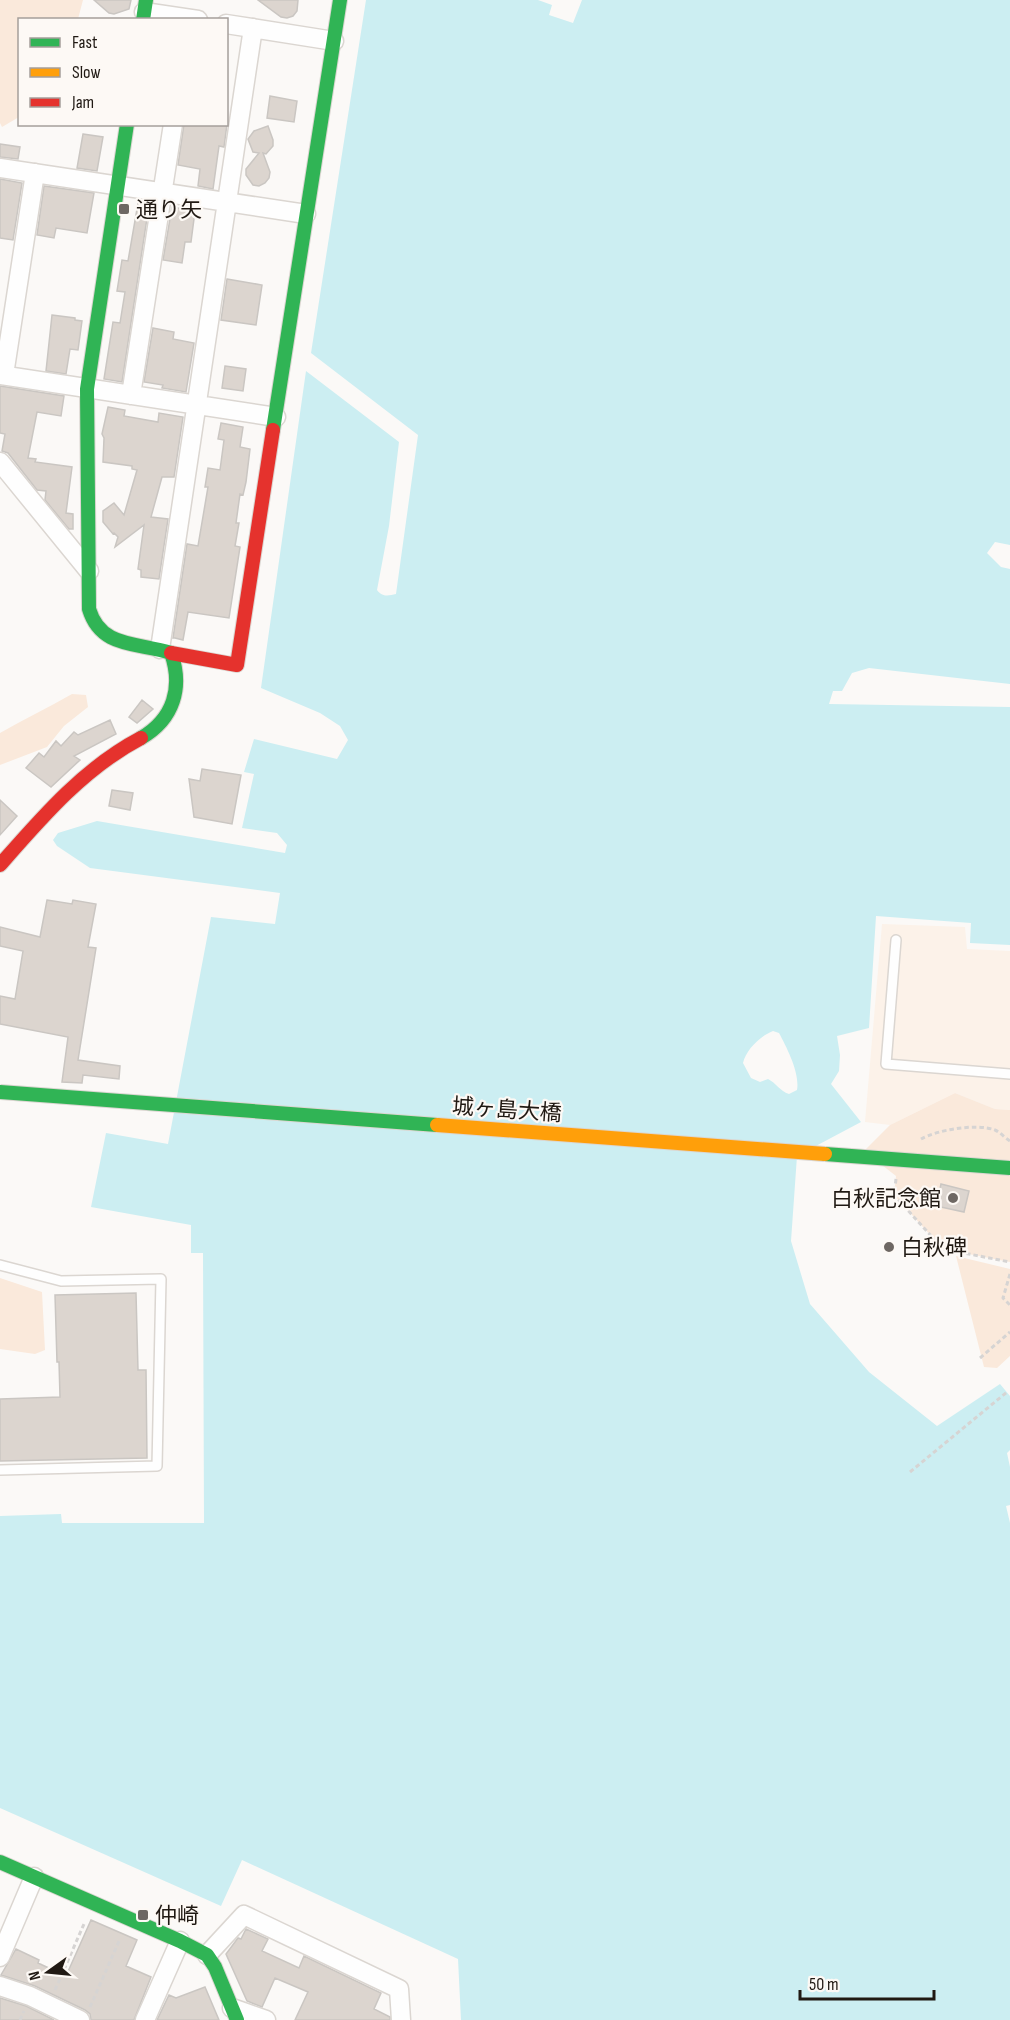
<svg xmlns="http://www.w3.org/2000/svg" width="1010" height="2020" font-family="'Sofia Sans Condensed','Noto Sans JP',sans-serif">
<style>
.built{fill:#fcf2e9}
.green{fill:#fae9db}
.water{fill:#cceef2;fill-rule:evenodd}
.pier{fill:#fbf9f7}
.building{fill:#dcd5cf;stroke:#cac6c2;stroke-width:1.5}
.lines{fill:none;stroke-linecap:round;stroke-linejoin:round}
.lane-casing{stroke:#dbd6d1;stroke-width:12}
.street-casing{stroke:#dbd6d1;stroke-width:21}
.fast-casing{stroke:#dbd6d1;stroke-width:16}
.jam-casing{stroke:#dbd6d1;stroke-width:16}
.path{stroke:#d6d4d3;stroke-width:3;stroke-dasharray:4.5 3;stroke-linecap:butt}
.lane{stroke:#fefefe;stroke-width:9}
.street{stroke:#fefefe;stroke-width:18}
.fast{stroke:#30b455;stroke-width:14}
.jam{stroke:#e5322d;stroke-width:14}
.fast-bridge-casing{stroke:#dbd6d1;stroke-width:16;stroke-linecap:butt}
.slow-bridge-casing{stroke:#dbd6d1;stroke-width:16;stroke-linecap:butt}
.fast-bridge{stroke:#30b455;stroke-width:14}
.slow-bridge{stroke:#ff9f0a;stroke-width:14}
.poi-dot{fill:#6d6763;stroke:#fdf9f5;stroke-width:2}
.labels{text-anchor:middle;stroke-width:4.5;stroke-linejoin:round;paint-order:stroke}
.poi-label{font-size:22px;fill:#201913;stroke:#fdf9f5;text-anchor:start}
.street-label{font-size:22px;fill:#201913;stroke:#fdf9f5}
</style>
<rect width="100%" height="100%" fill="#fbf9f7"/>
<path class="built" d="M882,924L965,927L967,949L1010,951V1110L995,1109L955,1093L890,1125L865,1122Z"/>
<path class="green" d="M0,0H83L78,19L20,20L19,117L2,127L0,123Z
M72,694L86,695L88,707L64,726L47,747L0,765V733C24,719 48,708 72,694Z
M955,1093L995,1109L1010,1110V1262L943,1249L894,1195L896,1176L864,1151L890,1125Z
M956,1256L1010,1269V1356L997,1368L984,1367Z
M0,1278L42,1292L45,1350L35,1354L0,1349Z"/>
<path class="water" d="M366,0H538L552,5L549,15L573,23L582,0H1010V684L869,668L852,673L842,691H833L829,704L1010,707V945L970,943L971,923L876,916L869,1028L837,1036L840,1055L839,1071L831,1084L861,1122L797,1156L791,1241L810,1304L869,1372L937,1426L1000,1384L1010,1396V1450L1007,1453L1010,1467V1505L1006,1506L1010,1523V2020H461L458,1959L242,1860L221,1906L0,1808V1516L61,1514L62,1523H204L203,1253H191V1225L91,1207L106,1133L168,1144L211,917L275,924L280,893L90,868L57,846L53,840L58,833L97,821L285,853L287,845L277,833L242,828L254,774L244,772L254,739L337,759L348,740L340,726L320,713L261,688L306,371L399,442L389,526L377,590C382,597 388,596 396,594L418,435L311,353ZM773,1031L779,1033C787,1048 800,1073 797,1090L789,1094C780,1091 776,1083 768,1079L760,1082L751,1078L743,1063C746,1050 760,1036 773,1031Z"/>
<path class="pier" d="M995,542L1010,545V569L1001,567L987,553Z"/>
<path class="building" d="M94,0H131L129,9L114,14L109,13Z
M258,0H298L297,11L293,16L287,18L281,17Z
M270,96L297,101L294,122L267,118Z
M184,124H227L224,147L219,146L213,189L198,186L200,169L178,165Z
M268,126L273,140V146L266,154L263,153L270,172L269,178L265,183L259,186L253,185L246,175V169L259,153L253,152L248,139L254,131Z
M83,134L103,137L97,171L77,168Z
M0,144L20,147L18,159L0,157Z
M0,179L22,183L13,240L0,238Z
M44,186L94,193L87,233L56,228L54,238L37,235Z
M138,203L149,205L122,382L104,379L113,322L120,323L125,292L117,291L122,260L128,261Z
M172,207L195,211L191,242H185L182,263L163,260Z
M227,279L262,285L256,325L221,320Z
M52,315L75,318V320L82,321L78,350L70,349L66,374L46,371Z
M153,328L174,332L173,339L194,343L186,392L162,388L163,385L144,382Z
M225,366L246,369L243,391L222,388Z
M0,386L64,396L61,416L37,412L28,458L36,459L35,462L72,467L66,513L73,514V529H69L45,500L46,491L37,490L8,453L2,451L5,434L0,433Z
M108,407L125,410L124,416L158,422L159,413L183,417L174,477H162L151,517L168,519L159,579L141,577V570L138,569L144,525L115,547L118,537L114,533L113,534L103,522V511L114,503L124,515L137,470L132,469V466L103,462L104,438L102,434Z
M221,423L243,427L240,447L250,449L246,482L243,495L240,494L236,523H239L235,546L240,547L229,618L188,612L183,640L175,638H173L187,544L198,546L208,487H205L208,468L220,470L224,440L218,439Z
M142,700L153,709L137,723L129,717Z
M110,720L116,734L74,756L80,760L51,787L26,768L39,753L44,757L56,741L61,746L74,732L78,735Z
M202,769L241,775L232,824L194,817L189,779L200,781Z
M112,790L133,793L130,810L109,806Z
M0,800L17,816L0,835Z
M47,900L72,904L73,900L96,904L88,947L96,948L78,1060L120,1066L119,1079L83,1075L82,1083L62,1082L68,1037L0,1024V996L15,999L23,951L0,946V927L40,937Z
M941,1184L969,1191L964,1212L936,1206Z
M136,1293L138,1370H146L147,1458L0,1461V1399L60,1397L59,1362H57L55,1295Z
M91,1920L137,1940L126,1966L151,1977L134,2020H91L90,2014L85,2010L35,1986L1,1975L16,1949L39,1960L38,1963L66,1976Z
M246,1929L268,1939L262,1951L299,1968L304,1956L381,1993L374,2009L390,2017V2020H295L308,1992L275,1978L262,2007L247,2001L226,1954L238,1938L241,1939Z
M205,1987L219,2020H157L169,1995L176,1998Z
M0,1998L26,2006L54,2020H0Z"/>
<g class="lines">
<defs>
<path id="lane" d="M896,940L886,1064L1010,1074
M0,1265L61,1281L161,1279L157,1466L0,1470"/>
<path id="street" d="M144,12L198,20
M226,24L334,41
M0,168L306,214
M0,375L276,417
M4,375L35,173
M131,395L173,124
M0,462L89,571
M160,649L253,28
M207,1955L244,1915L399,1989L401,2020
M0,1957L34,1877
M0,1986L30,1996L80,2020
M232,2008L266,2020
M145,2020L180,1941"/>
<path id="fast" d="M143,20L146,0
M127,124L87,389L89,609C101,649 138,642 171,653C183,687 174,719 141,738
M273,430L340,0
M0,1862L180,1941L207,1955L215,1967L237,2020"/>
<path id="jam" d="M171,653L237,665L273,430
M0,865C42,817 84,768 141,738"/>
</defs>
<use href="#lane" class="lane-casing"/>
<use href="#street" class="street-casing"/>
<use href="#fast" class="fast-casing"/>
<use href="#jam" class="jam-casing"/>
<path class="path" d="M921,1139C937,1130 977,1123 995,1130C1000,1132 1005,1138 1010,1141
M896,1179L894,1195L943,1249L1010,1262
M1010,1274L1003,1298L1010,1305
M980,1358L1010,1332
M910,1472L1007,1392
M55,1990L84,1924
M90,2007L120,1939
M20,2020L24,2011"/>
<use href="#lane" class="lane"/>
<use href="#street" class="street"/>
<use href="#fast" class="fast"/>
<use href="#jam" class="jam"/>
<defs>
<path id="fast-bridge" d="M0,1092L437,1125
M825,1154L1010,1168"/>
<path id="slow-bridge" d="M437,1125L825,1154"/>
</defs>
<use href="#fast-bridge" class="fast-bridge-casing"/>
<use href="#slow-bridge" class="slow-bridge-casing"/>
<use href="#fast-bridge" class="fast-bridge"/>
<use href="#slow-bridge" class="slow-bridge"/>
</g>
<g class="poi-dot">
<rect x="118" y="203" width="12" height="12" rx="3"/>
<circle cx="953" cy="1198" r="6"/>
<circle cx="889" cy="1247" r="6"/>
<rect x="137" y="1909" width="12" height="12" rx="3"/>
</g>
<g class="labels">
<g class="poi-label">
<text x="136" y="217">通り矢</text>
<text x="941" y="1206" text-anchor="end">白秋記念館</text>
<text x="901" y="1255">白秋碑</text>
<text x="155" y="1923">仲崎</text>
</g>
<g class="street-label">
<text transform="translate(507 1109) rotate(4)" y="8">城ヶ島大橋</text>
</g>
</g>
<rect x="18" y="18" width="210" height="108" fill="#fdf9f5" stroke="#a59f9b" stroke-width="1.5"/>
<rect x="30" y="38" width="30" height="9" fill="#30b455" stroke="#a59f9b" stroke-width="1.5"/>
<text x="72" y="48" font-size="18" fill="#201913">Fast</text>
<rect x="30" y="68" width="30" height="9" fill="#ff9f0a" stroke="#a59f9b" stroke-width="1.5"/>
<text x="72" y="78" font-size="18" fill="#201913">Slow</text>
<rect x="30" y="98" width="30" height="9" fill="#e5322d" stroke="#a59f9b" stroke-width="1.5"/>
<text x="72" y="108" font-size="18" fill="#201913">Jam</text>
<g transform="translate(48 1972) rotate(255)" stroke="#fdf9f5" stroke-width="4.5" paint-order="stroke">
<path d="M0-4.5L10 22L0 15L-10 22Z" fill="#201913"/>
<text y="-9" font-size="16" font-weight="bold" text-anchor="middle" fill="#201913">N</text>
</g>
<path d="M800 1990v9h134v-9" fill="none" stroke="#201913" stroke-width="3"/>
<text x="809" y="1990" font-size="18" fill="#201913" stroke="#fdf9f5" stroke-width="4.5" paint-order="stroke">50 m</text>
</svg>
